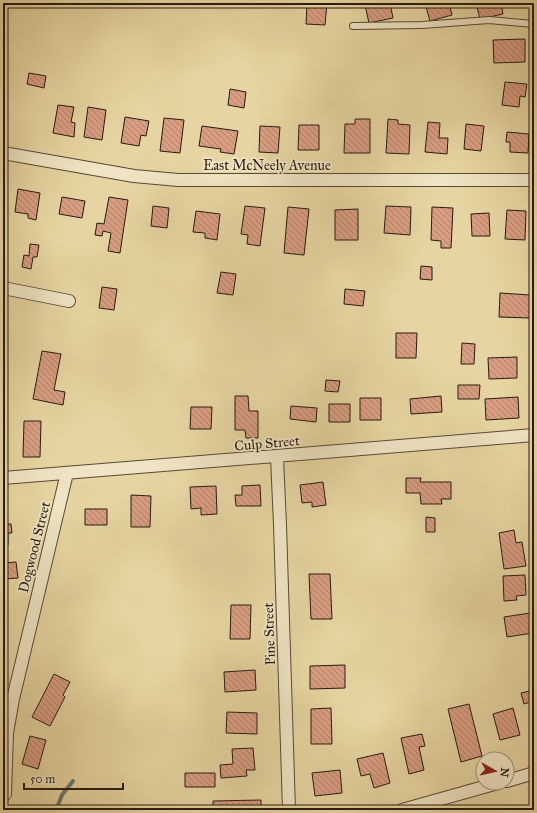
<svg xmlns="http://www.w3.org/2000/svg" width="537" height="813" font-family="'IM FELL Great Primer',serif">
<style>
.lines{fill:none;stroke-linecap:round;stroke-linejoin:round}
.stream{stroke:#6c7870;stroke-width:4}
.building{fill:url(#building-back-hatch);stroke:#281a11}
.service-casing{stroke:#584935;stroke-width:8}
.minor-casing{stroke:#584935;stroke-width:14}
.service{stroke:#efe4c3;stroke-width:6}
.minor{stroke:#efe4c3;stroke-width:12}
.labels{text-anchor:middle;stroke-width:3.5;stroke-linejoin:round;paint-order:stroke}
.street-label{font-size:14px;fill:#281a11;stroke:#efe4c3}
</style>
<defs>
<pattern id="building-back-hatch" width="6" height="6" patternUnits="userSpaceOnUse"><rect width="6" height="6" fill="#d99e81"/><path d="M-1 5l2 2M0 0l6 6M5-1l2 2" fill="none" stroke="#b08068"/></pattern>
</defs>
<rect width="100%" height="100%" fill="#e6d5a2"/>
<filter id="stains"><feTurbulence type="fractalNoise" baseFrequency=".005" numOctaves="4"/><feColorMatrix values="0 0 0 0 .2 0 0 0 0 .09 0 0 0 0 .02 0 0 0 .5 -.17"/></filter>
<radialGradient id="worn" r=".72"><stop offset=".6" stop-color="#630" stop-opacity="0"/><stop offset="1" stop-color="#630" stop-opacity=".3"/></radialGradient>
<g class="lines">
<path class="stream" d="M56,810L62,795L73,781"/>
</g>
<path class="building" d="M307,3H327L325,25L306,24Z
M372,3H390L393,18L369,23L365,5Z
M425,3H449L452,15L430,21Z
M476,3H501L503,14L480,19Z
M525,39V62L494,63L493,40Z
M29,73L46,76L44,88L27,84Z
M505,82L527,84L525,97L520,96L519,107L502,105Z
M230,89L246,92L244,108L228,105Z
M58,105L74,107L71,122L75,123L74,137L53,133Z
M88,107L106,110L102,140L84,137Z
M125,117L149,121L146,136L141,135L139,146L121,143Z
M164,118L184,120L180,153L160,151Z
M355,119H370V153H344L345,124H355Z
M388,119L398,120V124L410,125L409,154L386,153Z
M428,122L440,123L439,138H448L447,154L425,152Z
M466,124L484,126L481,151L464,149Z
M299,125H319V150H298Z
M202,126L238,131L234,154L220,152L221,149L199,146Z
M260,126L280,127L278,153L259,152Z
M507,132L529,134L528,153L510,152V142H506Z
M18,189L40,193L36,220L28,218V214L15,212Z
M62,197L85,201L82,218L59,214Z
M109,197L128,200L120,253L108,251L111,233L103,231L102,236L95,235L97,223L104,224Z
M153,206L169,208L167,228L151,226Z
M245,206L265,208L260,246L247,244L248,235L241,234Z
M386,206L411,207L410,235L384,233Z
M288,207L309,209L304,255L284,253Z
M432,207L453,208L451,248H441V241L431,240Z
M358,209V240H335V210Z
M507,210L526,211L525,240L505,239Z
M196,211L220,214L217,240L205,238V233L193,232Z
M489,213L490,236H472L471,214Z
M30,244L39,245L37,257H33L31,269L22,267L24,255L29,256Z
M421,266L432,267V280L420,279Z
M221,272L236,274L233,295L217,293Z
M102,287L117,289L114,310L99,308Z
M345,289L365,291L363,306L344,304Z
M500,293L530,295V318L499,317Z
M396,333H417L416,358H396Z
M462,343L475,344L474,364H461Z
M42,351L61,354L54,390L65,392L63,405L33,399Z
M517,357V378L489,379L488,358Z
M326,380L340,381L338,392L325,391Z
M458,385H480L479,399H458Z
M235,396H248L249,411H258V438H246L245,430H235Z
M441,396L442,412L411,414L410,399Z
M518,397L519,418L486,420L485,399Z
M360,398H381V420H360Z
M329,404H350V422H329Z
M291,406L317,408L316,422L290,419Z
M191,407H212L211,429H190Z
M24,421H41L40,457H23Z
M406,478H421L420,482H451V499H441L442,504H421L420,493H406Z
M323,482L326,505L312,507V502L302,503L300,485Z
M260,485L261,506H236L235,495H242V486Z
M216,486L217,514L201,515V508L191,509L190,487Z
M131,495L151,496L150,527H131Z
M85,509H107V525H85Z
M426,517L435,518V532H426Z
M3,524H11L12,533H8V545L3,546Z
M514,530L516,543L522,542L526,566L504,569L499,533Z
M16,562L18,578L3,579V563Z
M309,574H330L332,619H311Z
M525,575L526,595L516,596L517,600L504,601L503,576Z
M231,605H251L250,639H230Z
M530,613L533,633L507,637L504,617Z
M345,665V688L310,689V666Z
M255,670L256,690L225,692L224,672Z
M54,674L70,682L63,695L65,697L50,726L32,717Z
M534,690V701L524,704L521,693Z
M469,704L482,756L461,762L448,709Z
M331,708L332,744H311V709Z
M513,708L520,735L500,740L493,714Z
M227,712L257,713V734L226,733Z
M422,734L425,746L419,747L424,770L409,774L401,738Z
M30,736L46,740L38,769L22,764Z
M253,748L255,770H246L247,776L221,778L220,765L233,764L232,749Z
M383,753L390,783L374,788L370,774L361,776L357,759Z
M340,770L342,793L315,796L312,773Z
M185,773H215V787H185Z
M261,800V810H213V801Z"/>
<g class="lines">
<defs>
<path id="service" d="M353,26L422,25L489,20L534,24"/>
<path id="minor" d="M3,153L134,176L178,180H534
M3,288L69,301
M277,457L280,525L289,810
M3,478L534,435
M507,781L534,773
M5,794L7,733L13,699L67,473
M402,810L498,783"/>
</defs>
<use href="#service" class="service-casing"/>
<use href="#minor" class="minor-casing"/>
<use href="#service" class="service"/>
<use href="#minor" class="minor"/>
</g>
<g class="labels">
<g class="street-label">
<text x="267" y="170">East McNeely Avenue</text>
<text transform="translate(267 443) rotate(-5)" y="5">Culp Street</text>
<text transform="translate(34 547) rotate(-76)" y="5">Dogwood Street</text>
<text transform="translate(269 634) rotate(-92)" y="5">Pine Street</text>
</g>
</g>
<rect width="537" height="813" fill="none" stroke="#e6d5a2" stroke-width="16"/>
<rect x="4" y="4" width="529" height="805" fill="none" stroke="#281a11" stroke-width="2"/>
<rect x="8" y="8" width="521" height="797" fill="none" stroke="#281a11"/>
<g transform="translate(495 771) rotate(98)"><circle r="19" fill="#efe4c3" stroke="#9f937c"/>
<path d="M0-3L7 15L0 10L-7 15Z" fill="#8f2418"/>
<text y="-6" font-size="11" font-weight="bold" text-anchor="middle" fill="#281a11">N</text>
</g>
<path d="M24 783v6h99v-6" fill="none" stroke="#281a11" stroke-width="2"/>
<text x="30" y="783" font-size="12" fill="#281a11" stroke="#efe4c3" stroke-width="3" paint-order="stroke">50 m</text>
<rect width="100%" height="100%" filter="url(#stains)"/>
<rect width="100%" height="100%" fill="url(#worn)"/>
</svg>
